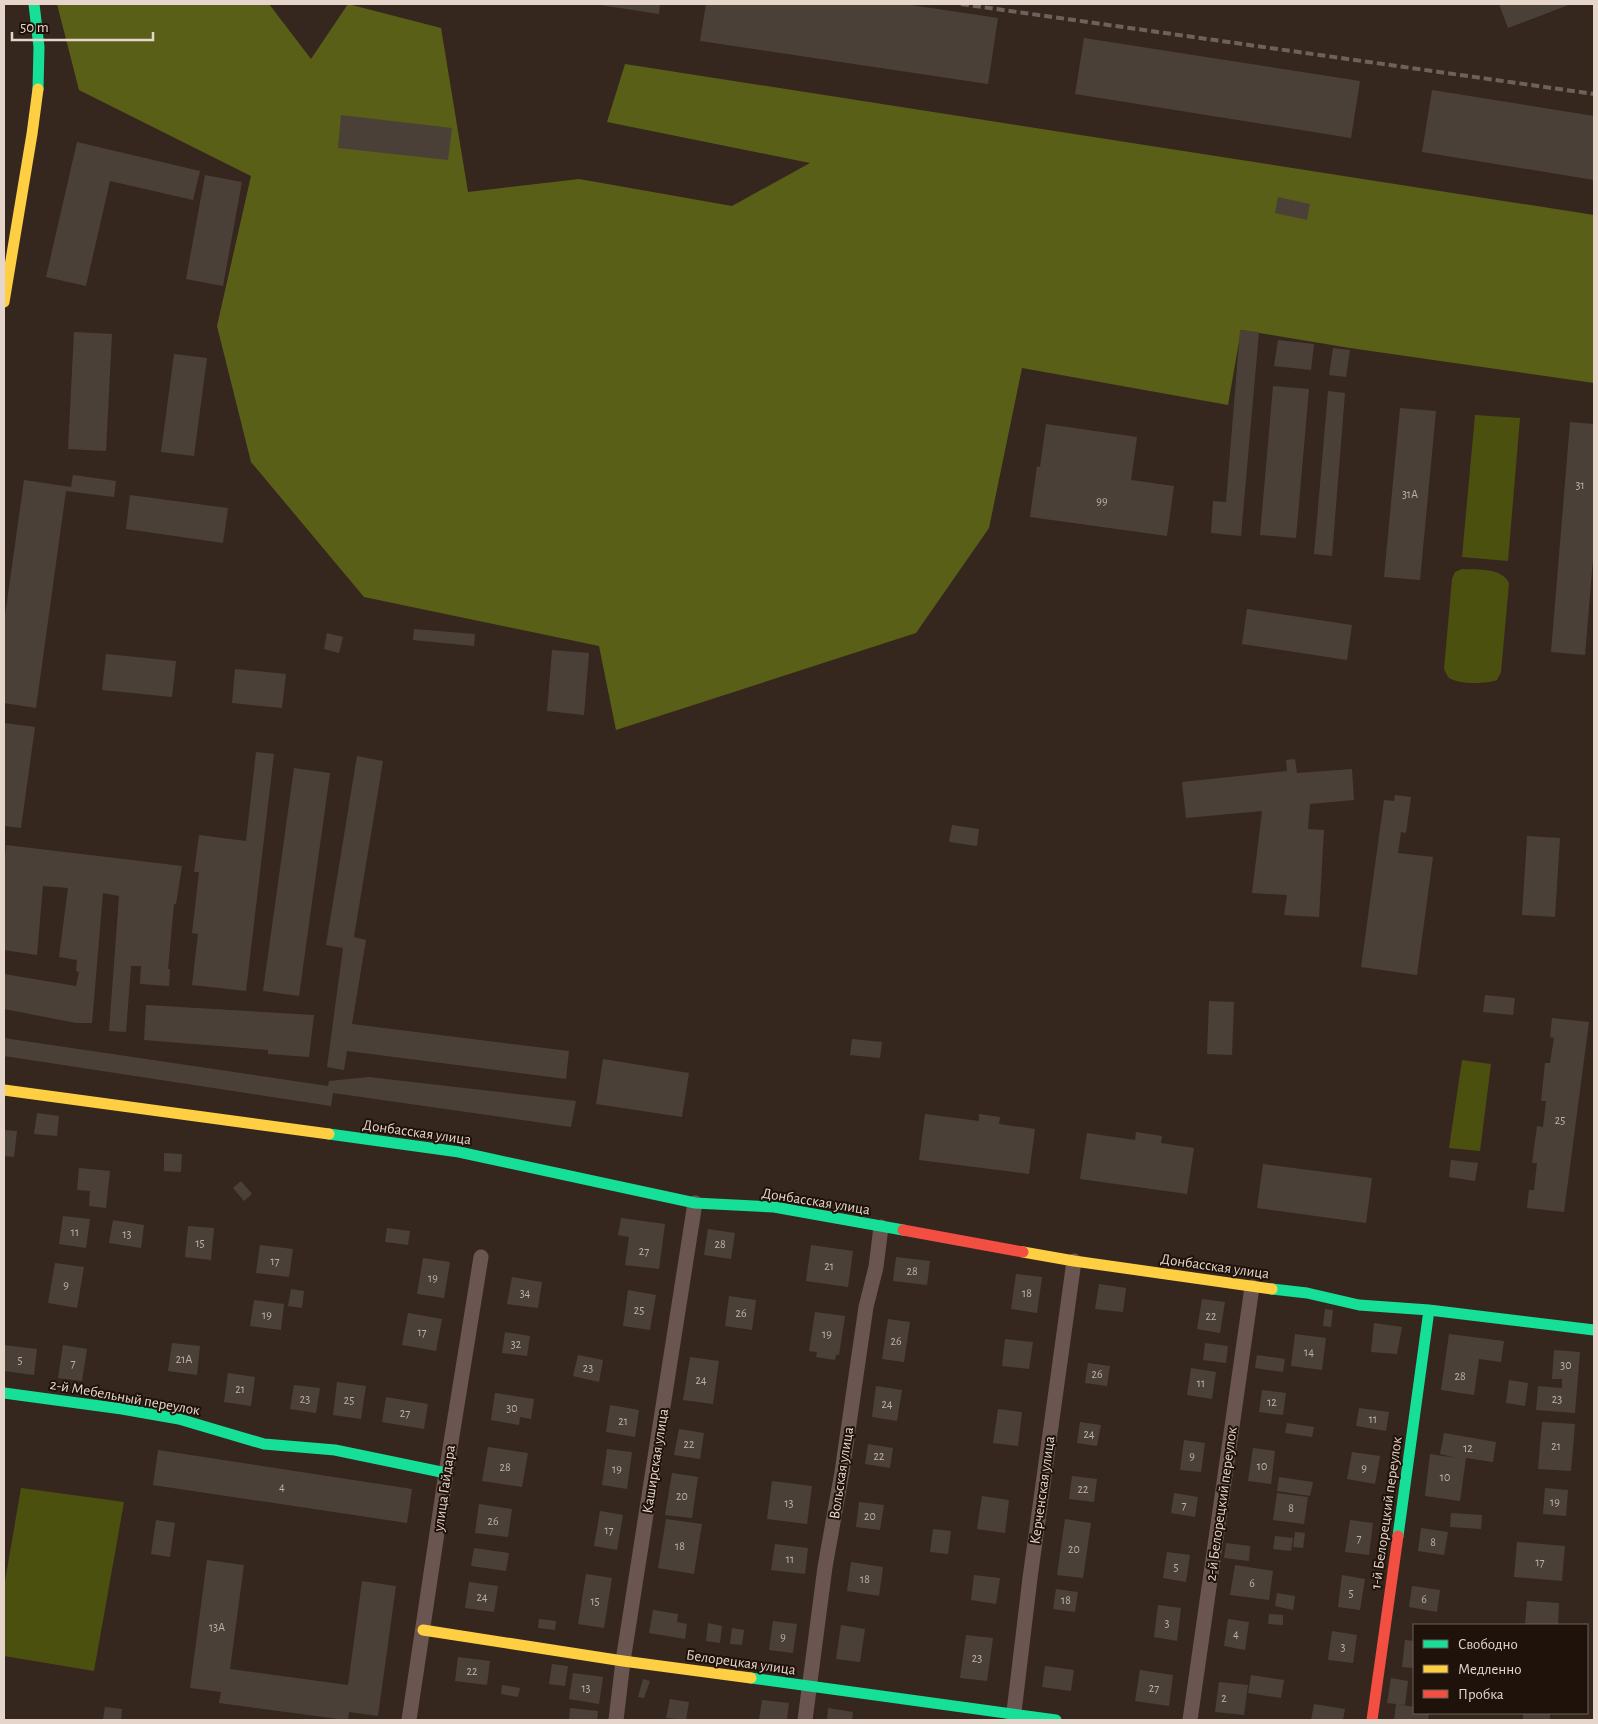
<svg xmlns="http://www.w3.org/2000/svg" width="1598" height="1724" font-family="'Alegreya Sans',sans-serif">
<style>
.green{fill:#4c500f}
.forest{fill:#5a5f17}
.building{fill:#4b4037}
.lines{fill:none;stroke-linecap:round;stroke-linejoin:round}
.street{stroke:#6a5550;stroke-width:15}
.fast{stroke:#16e098;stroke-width:11}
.slow{stroke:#ffcf43;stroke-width:11}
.jam{stroke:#f24e42;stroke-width:11}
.rail{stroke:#6f605a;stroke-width:4;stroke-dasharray:8 4;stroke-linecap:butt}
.labels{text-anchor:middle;stroke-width:4;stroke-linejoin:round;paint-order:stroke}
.number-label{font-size:12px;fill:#bfb0a5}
.street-label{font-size:15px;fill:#e6d5ca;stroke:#1e120a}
</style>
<rect width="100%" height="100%" fill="#36271e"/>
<path class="green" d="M1475,415L1520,418L1508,561L1462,557Z
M1462,569C1477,570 1501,567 1509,583L1501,672L1497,680C1487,684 1457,685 1448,677C1448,676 1444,670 1444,669L1452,579L1455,572Z
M1462,1060L1491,1064L1480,1151L1449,1148Z
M21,1488L124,1502L94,1671L4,1656V1587Z"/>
<path class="forest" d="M57,4H269L311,59L348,4L441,28L468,192L579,179L732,206L810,163L607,122L625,64L1594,215V383L1350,348L1241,330L1228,405L1022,368L989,528L916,633L616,730L599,646L364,597L251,462L217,326L251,176L79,90Z"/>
<path class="building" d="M594,4H660L659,14Z
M706,4H904L998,18L988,84L700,41Z
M1499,4H1571L1508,28Z
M1084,38L1360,81L1351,138L1075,94Z
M1432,90L1594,116V180L1422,152Z
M341,115L452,128L448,160L338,148Z
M77,142L200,171L193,200L110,181L86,286L46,277Z
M205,175L242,182L223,286L186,279Z
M1278,197L1310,204L1307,220L1275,213Z
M1240,330L1259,332L1241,536L1211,533L1213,501L1226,502Z
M74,332L112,334L106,451L68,449Z
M1278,340L1314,344L1311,370L1274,366Z
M1333,348L1350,350L1346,377L1329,375Z
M174,354L207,358L194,456L161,452Z
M1273,386L1309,389L1296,538L1260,535Z
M1328,391L1345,393L1332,556L1314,554Z
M1400,408L1436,411L1420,580L1384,577Z
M1570,422L1594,424V547L1585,655L1551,652Z
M1046,424L1137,437L1131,480L1174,486L1167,536L1030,517L1037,466L1040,467Z
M73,475L116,481L114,497L66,491L36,708L4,703V623L24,480L71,487Z
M130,495L228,508L223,543L126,529Z
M1247,609L1352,625L1347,660L1242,644Z
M414,629L475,634L474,646L413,640Z
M327,633L343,637L339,653L324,649Z
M552,650L589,653L584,715L547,711Z
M106,654L176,661L172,697L102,690Z
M235,669L286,674L282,708L232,703Z
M4,723L35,727L21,828L4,826Z
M256,752L274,754L246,991L192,985L198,934L192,933L199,872H194L199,835L246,841Z
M357,756L383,761L354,937L366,940L352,1024L569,1051L566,1079L347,1051L344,1070L327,1067L343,948L326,945Z
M1295,759L1297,773L1352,769L1354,800L1310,804L1308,829L1324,830L1319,917L1284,915L1287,895L1252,893L1262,811L1186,818L1182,782L1287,771L1286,760Z
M294,768L330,773L299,996L263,991Z
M1395,795L1411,797L1406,833L1401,832L1398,853L1433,857L1417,975L1361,967L1384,800L1394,801Z
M952,825L979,829L977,846L949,842Z
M1527,836L1560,838L1555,917L1522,915Z
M6,845L182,866L176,904H174L168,969H170L169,986L140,984L141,966H131L126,1032L109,1031L119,896L103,893L92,1023H76L4,1009V974L76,986L79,972L76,971L77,960L59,957L68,888L43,886L37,955L4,950V867Z
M1485,995L1515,998L1513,1015L1483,1012Z
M1209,1001L1234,1002L1232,1055L1207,1054Z
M146,1005L314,1015L309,1057L268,1054V1050L144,1040Z
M1552,1018L1589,1022L1564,1212L1527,1208L1529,1190H1534L1537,1163H1532L1537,1126L1543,1127L1546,1101H1541L1545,1063H1550L1554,1038L1550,1037Z
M4,1038L328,1086L329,1081L369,1077L576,1101L571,1127L333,1093L331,1106L4,1056Z
M852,1039L882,1042L880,1058L850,1055Z
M603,1059L689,1073L682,1117L596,1104Z
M37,1113L59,1116L57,1136L34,1134Z
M925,1114L979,1121V1114L1000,1117L999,1124L1035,1129L1029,1174L919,1160Z
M4,1130L17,1131L14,1157L4,1156Z
M1136,1132L1162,1136L1161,1143L1194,1148L1187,1194L1080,1179L1087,1133L1135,1140Z
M164,1153L182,1154L181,1172L164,1171Z
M1451,1160L1478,1163L1475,1181L1449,1177Z
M1263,1164L1372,1178L1366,1223L1257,1208Z
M79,1168L110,1171L106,1208L89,1206L90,1191L77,1190Z
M241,1181L252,1194L244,1201L233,1188Z
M63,1216L90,1219L86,1248L59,1244Z
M621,1218L665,1224L659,1269L625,1265L629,1237L618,1235Z
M113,1220L144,1225L141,1248L109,1243Z
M188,1226L214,1228L211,1260L185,1257Z
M387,1228L410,1231L408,1245L385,1242Z
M708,1229L735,1233L731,1259L704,1255Z
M260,1245L293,1249L289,1277L256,1273Z
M811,1245L853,1251L848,1287L806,1281Z
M896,1257L930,1261L927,1285L893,1281Z
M423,1258L450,1262L444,1298L417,1294Z
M55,1263L84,1267L77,1308L48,1303Z
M1016,1274L1042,1277L1037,1313L1011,1309Z
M512,1277L542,1282L538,1308L507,1304Z
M1099,1284L1126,1288L1123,1312L1095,1309Z
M291,1289L304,1291L302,1308L288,1306Z
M628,1290L656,1295L650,1330L623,1326Z
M729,1296L756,1300L752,1330L725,1326Z
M1202,1299L1225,1302L1220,1333L1197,1329Z
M254,1300L284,1304L281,1330L250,1326Z
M1325,1309L1333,1310L1331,1327L1323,1326Z
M815,1312L845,1316L839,1355H836L835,1360L816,1357L817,1352L809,1351Z
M408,1313L442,1319L436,1351L402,1345Z
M888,1319L910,1322L904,1362L882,1359Z
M1374,1323L1402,1327L1397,1354L1371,1352Z
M505,1332L530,1336L527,1356L502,1353Z
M1295,1334L1326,1338L1322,1370L1291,1366Z
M1449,1334L1504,1341L1501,1362L1479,1359L1474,1395L1441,1390Z
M1005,1339L1033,1342L1029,1369L1002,1366Z
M172,1343L200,1346L197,1375L168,1371Z
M1205,1343L1228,1346L1226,1363L1203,1360Z
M4,1345L37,1349L34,1375L4,1371Z
M63,1345L87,1349L82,1381L58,1378Z
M1554,1350L1580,1352L1575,1413L1536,1410L1538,1386L1562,1388V1379H1552Z
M578,1355L603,1360L599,1382L573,1376Z
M1257,1355L1285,1359L1283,1372L1255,1368Z
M690,1357L719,1361L713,1404L683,1400Z
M1088,1363L1110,1366L1107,1386L1085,1383Z
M1191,1368L1216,1372L1212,1399L1187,1395Z
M228,1373L255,1377L251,1406L224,1402Z
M1509,1380L1528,1383L1525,1406L1506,1403Z
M337,1382L366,1386L361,1419L333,1415Z
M294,1385L320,1388L316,1413L290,1409Z
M876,1386L902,1390L897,1421L872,1417Z
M1262,1390L1286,1393L1283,1415L1259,1412Z
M495,1393L534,1399L531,1419L520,1417L519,1425L491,1420Z
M386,1397L428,1404L424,1429L382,1422Z
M610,1405L639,1410L635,1437L606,1432Z
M1359,1408L1389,1412L1386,1431L1356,1426Z
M998,1409L1022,1412L1018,1446L993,1443Z
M1080,1422L1101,1425L1097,1446L1077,1443Z
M1542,1422L1575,1424L1571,1471L1538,1469Z
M1287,1423L1314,1427L1312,1437L1285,1433Z
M679,1429L704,1433L700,1459L674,1455Z
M1444,1433L1496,1442L1493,1462L1466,1458L1460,1501L1425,1496L1430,1454L1457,1458L1440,1454Z
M1184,1440L1205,1443L1201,1472L1180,1470Z
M868,1444L893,1448L890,1468L865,1464Z
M488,1447L528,1453L522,1487L482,1481Z
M1253,1448L1275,1451L1271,1484L1248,1481Z
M607,1449L632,1452L627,1489L602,1485Z
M158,1450L412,1489L407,1523L153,1485Z
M1352,1452L1380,1456L1375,1484L1347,1479Z
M672,1473L698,1477L692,1518L665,1515Z
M1072,1476L1097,1479L1094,1502L1069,1499Z
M1279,1477L1313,1482L1310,1496L1277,1491Z
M772,1481L812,1486L807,1524L767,1519Z
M1545,1488L1568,1490L1566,1516L1543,1514Z
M1174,1493L1198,1497L1195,1517L1171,1513Z
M1277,1493L1308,1497L1304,1524L1273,1520Z
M982,1496L1009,1500L1005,1533L977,1529Z
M859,1502L884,1505L880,1530L856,1527Z
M479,1504L512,1509L508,1537L475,1533Z
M600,1511L623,1515L617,1550L594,1546Z
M1451,1513L1482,1515L1481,1529L1450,1527Z
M666,1519L702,1524L694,1574L658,1568Z
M1065,1519L1091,1523L1083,1578L1057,1575Z
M156,1520L175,1523L170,1557L151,1554Z
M1350,1520L1373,1523L1369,1555L1345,1552Z
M1421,1528L1448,1532L1444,1555L1418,1551Z
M933,1529L951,1531L948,1554L930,1552Z
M1295,1532L1305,1533L1303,1548L1293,1547Z
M1275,1536L1293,1538L1291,1551L1273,1549Z
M1517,1542L1565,1546L1562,1581L1514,1577Z
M1226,1543L1250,1546L1249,1561L1224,1558Z
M775,1544L808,1548L805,1574L771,1570Z
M474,1548L509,1553L506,1571L471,1566Z
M1167,1552L1190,1555L1186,1582L1163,1578Z
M207,1560L244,1565L230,1669L348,1685L362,1581L396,1586L378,1716L349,1712L348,1720H346L219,1703L221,1692L190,1688Z
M851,1562L883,1567L879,1596L847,1591Z
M1235,1565L1273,1571L1269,1600L1230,1595Z
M586,1574L612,1578L604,1628L578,1624Z
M974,1575L1000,1578L996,1604L971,1600Z
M1342,1575L1365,1579L1360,1610L1338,1607Z
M469,1582L498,1586L494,1612L465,1608Z
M1412,1586L1440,1590L1437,1612L1409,1607Z
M1056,1589L1078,1592L1075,1612L1053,1609Z
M1277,1593L1295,1596L1293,1610L1275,1606Z
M1527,1601L1559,1603L1558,1625H1525Z
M1158,1605L1181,1608L1177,1641L1154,1637Z
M653,1610L678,1614L677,1622L687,1624L685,1639L649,1633Z
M1269,1614L1283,1615V1625L1268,1624Z
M539,1619L556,1621L555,1630L538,1628Z
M1228,1619L1249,1622L1245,1650L1224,1646Z
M773,1621L797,1624L793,1653L769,1650Z
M708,1623L722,1626L720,1643L706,1641Z
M841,1625L865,1629L860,1662L836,1659Z
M732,1628L744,1630L742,1645L730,1644Z
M1332,1631L1357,1635L1353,1663L1328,1660Z
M966,1635L993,1638L987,1681L960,1678Z
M1405,1640L1414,1641V1668L1402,1667Z
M458,1657L490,1661L487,1685L455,1681Z
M552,1664L568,1666L565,1686L549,1684Z
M1045,1666L1074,1670L1071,1691L1042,1687Z
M1140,1670L1173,1675L1169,1706L1135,1701Z
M573,1673L603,1677L599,1704L569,1699Z
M1251,1675L1284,1680L1281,1698L1248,1693Z
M1391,1678L1408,1681L1405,1705L1387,1703Z
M643,1679L650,1681L644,1698L638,1697Z
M1219,1682L1248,1685L1244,1715L1215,1712Z
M502,1685L520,1688L518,1697L501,1694Z
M670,1699L689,1702L686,1720L666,1718Z
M762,1700L789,1703L787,1720H759Z
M1314,1704L1345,1709L1343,1720H1311Z
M1396,1704L1414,1707V1713H1429L1428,1720H1394Z
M105,1707L122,1709L121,1720H103Z
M570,1708L598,1711L597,1720H569Z
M828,1708L853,1712L852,1720H827Z
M1523,1713H1550V1720H1523Z"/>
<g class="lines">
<path class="street" d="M409,1720L446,1473L481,1257
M616,1720L623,1661L695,1203
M805,1720L825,1567L842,1472L866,1307L876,1267L881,1227
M1013,1720L1030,1578L1074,1261
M1190,1720L1252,1287"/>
<path class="fast" d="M34,4L39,47L38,89
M329,1134L459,1152L695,1203L774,1207L903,1230
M1272,1289L1307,1293L1359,1305L1429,1310L1594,1330
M4,1393L122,1409L179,1419L264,1444L335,1450L446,1473
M1398,1536L1429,1310
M751,1678L1056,1720"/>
<path class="slow" d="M4,302L32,134L38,89
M4,1090L329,1134
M1023,1252L1074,1261L1272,1289
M423,1630L623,1661L751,1678"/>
<path class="jam" d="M903,1230L1023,1252
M1372,1720L1398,1536"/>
<path class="rail" d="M961,4L1594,94"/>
</g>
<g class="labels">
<g class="number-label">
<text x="1580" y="489">31</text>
<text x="1410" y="498">31А</text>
<text x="1102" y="505">99</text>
<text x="1560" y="1124">25</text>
<text x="75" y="1236">11</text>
<text x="127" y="1238">13</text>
<text x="200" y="1247">15</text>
<text x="720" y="1248">28</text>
<text x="644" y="1255">27</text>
<text x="275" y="1265">17</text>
<text x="829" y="1270">21</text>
<text x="912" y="1275">28</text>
<text x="433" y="1282">19</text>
<text x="66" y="1289">9</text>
<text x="525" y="1297">34</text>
<text x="1027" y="1297">18</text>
<text x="639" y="1314">25</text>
<text x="741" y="1317">26</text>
<text x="267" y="1319">19</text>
<text x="1211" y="1320">22</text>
<text x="422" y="1336">17</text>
<text x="827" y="1338">19</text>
<text x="896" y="1345">26</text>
<text x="516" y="1348">32</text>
<text x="1309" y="1356">14</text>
<text x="184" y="1363">21А</text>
<text x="20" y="1364">5</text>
<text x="73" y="1367">7</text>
<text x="1566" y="1369">30</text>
<text x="588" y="1372">23</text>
<text x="1097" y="1378">26</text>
<text x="1460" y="1380">28</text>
<text x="701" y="1384">24</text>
<text x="1201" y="1387">11</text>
<text x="240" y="1393">21</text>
<text x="305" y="1403">23</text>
<text x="1557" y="1403">23</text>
<text x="349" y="1404">25</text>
<text x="1272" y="1406">12</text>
<text x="887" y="1408">24</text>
<text x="512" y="1412">30</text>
<text x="405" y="1417">27</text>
<text x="1373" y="1423">11</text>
<text x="623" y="1425">21</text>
<text x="1089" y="1438">24</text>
<text x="689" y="1448">22</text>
<text x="1556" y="1450">21</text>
<text x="1468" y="1452">12</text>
<text x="879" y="1460">22</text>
<text x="1192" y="1460">9</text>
<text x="1262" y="1470">10</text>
<text x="505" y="1471">28</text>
<text x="1364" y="1472">9</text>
<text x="617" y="1473">19</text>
<text x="1445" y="1481">10</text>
<text x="282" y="1491">4</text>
<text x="1083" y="1493">22</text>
<text x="682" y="1500">20</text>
<text x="1555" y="1506">19</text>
<text x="789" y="1507">13</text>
<text x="1184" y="1509">7</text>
<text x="1291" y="1512">8</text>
<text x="870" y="1520">20</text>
<text x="493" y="1525">26</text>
<text x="609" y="1534">17</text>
<text x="1359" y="1542">7</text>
<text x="1433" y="1546">8</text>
<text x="680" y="1550">18</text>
<text x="1074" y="1553">20</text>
<text x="790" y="1563">11</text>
<text x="1540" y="1566">17</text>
<text x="1176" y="1571">5</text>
<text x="865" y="1583">18</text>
<text x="1252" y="1587">6</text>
<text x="1351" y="1597">5</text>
<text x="482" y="1601">24</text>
<text x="1424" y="1603">6</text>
<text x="1066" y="1604">18</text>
<text x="595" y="1605">15</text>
<text x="1167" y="1627">3</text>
<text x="217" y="1631">13А</text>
<text x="1236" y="1638">4</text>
<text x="783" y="1641">9</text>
<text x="1343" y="1651">3</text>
<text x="977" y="1662">23</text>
<text x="472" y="1675">22</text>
<text x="586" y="1692">13</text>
<text x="1154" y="1692">27</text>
<text x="1224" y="1702">2</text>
</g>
<g class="street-label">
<text transform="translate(417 1132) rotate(8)" y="5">Донбасская улица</text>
<text transform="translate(816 1201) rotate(9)" y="5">Донбасская улица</text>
<text transform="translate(1215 1266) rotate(8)" y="5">Донбасская улица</text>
<text transform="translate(125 1397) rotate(10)" y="5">2-й Мебельный переулок</text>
<text transform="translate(655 1461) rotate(-81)" y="5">Каширская улица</text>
<text transform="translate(841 1473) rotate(-81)" y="5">Вольская улица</text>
<text transform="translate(444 1488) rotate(-82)" y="5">улица Гайдара</text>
<text transform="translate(1042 1490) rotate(-82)" y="5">Керченская улица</text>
<text transform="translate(1221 1504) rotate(-82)" y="5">2-й Белорецкий переулок</text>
<text transform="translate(1386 1513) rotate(-82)" y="5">1-й Белорецкий переулок</text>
<text transform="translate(741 1662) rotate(8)" y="5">Белорецкая улица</text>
</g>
</g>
<rect width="1598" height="1724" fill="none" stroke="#e6d5ca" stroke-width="10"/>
<rect x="1413" y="1624" width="175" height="90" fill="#1e120a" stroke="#6e6057"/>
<rect x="1423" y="1640" width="25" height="8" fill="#16e098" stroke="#6e6057"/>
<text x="1458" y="1649" font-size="15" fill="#e6d5ca">Свободно</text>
<rect x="1423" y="1665" width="25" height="8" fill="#ffcf43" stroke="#6e6057"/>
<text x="1458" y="1674" font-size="15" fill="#e6d5ca">Медленно</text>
<rect x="1423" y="1690" width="25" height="8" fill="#f24e42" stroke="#6e6057"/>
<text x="1458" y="1699" font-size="15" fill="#e6d5ca">Пробка</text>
<path d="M12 32v8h141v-8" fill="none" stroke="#e6d5ca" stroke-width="2.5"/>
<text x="20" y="32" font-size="15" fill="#e6d5ca" stroke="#1e120a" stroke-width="4" paint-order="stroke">50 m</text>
</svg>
